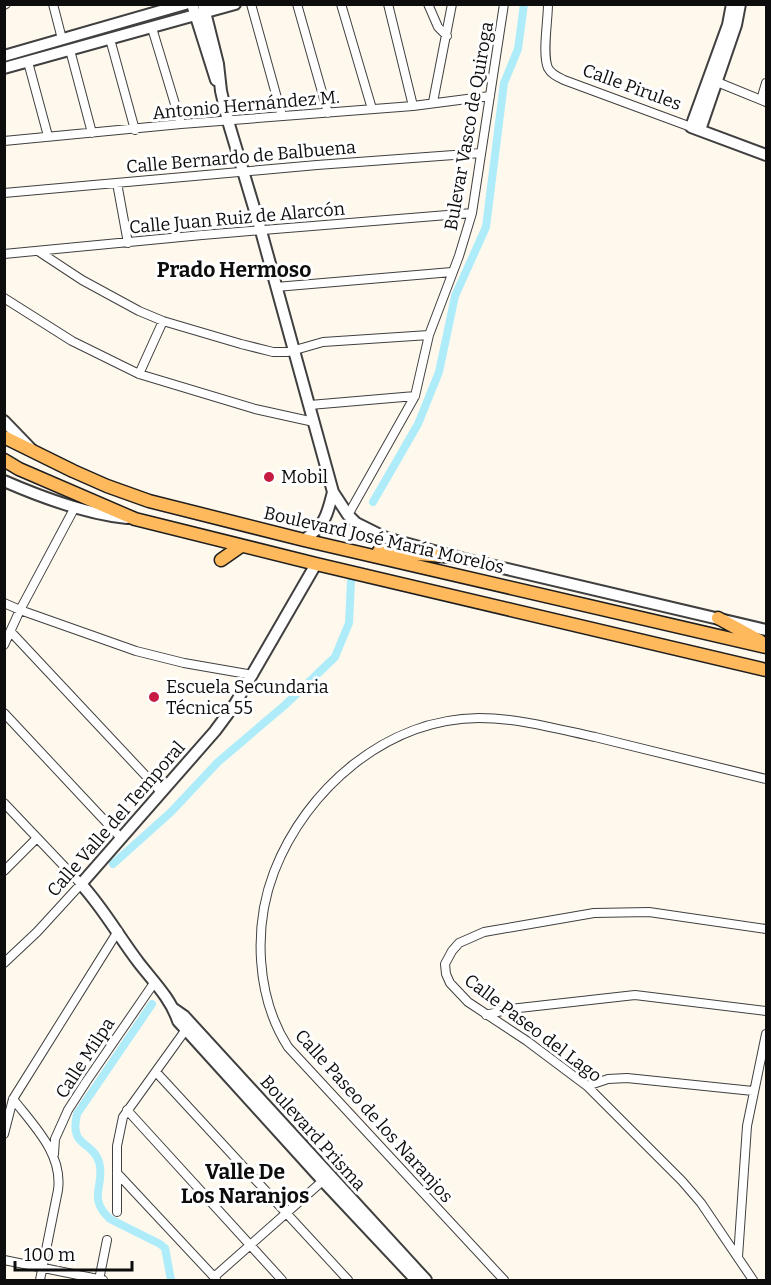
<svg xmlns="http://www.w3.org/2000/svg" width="771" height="1285" font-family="Bitter,serif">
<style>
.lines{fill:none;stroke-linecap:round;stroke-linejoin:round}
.canal{stroke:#aeecfa;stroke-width:8}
.minor-casing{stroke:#404040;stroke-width:10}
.tertiary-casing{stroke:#404040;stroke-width:14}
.primary-casing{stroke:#1e1e1e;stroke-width:15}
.minor{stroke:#fff;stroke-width:8}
.tertiary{stroke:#fff;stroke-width:10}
.primary{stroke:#ffb95d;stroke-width:12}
.poi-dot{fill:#c61c44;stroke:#fff;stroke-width:2}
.labels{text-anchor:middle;stroke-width:6;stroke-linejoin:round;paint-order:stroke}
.street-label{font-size:18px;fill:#0d0d0d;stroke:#fff}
.poi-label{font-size:18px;fill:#0d0d0d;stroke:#fff;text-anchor:start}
.quarter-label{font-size:21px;font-weight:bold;fill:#0d0d0d;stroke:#fff}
</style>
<rect width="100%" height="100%" fill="#fff8ed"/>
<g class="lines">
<path class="canal" d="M373,502L418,424L439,372L455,296L486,227L504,83L518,49L524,4
M113,864L171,812L218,762L285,705L335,657L349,623L351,581
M152,1004L77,1114C69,1148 92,1140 99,1162C106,1185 86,1197 110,1219L160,1244L165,1248L171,1280"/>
<defs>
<path id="minor" d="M53,4L62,39
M251,4L282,116
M297,4L328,113
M341,4L372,109
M388,4L413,106
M428,4L438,27L447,36
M548,4C548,21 542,54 548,68C551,74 558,77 564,80L691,127
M4,5L6,4
M152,28L181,124
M110,39L135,130
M70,50L92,133
M28,62L48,136
M717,82L766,102
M761,100L766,83
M433,102L452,4
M4,141L181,124L413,106L490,96
M117,183L128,243
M4,193L317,165L481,153
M38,251L82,280L139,311L163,321L241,344L273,352H288L323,342L429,335
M4,254L202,235L472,213
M276,287L452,272
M4,298L72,341L139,374L255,409L314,422
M139,374L163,321
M310,405L415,396
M348,515L415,396L429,335L459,256L472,213L504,4
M4,603L20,610L136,651L184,663L253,675
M11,632L161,792
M4,645L20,610L75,507
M4,713L121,838
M4,803L81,884L37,932L4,963
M4,871L37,838
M486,1015L510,1009L635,995L766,1011
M156,1072L348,1280
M587,1086L608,1079L627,1078L753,1091
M13,1099C34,1126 63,1154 58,1190L40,1280
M127,1110L282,1280
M4,1134L13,1099L118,931
M54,1154L55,1139L68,1110L86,1082L154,983
M117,1173L216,1279
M117,1212V1146L123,1117L187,1028
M738,1257L747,1126L766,1034
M4,1260L103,1280
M214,1277L326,1178
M99,1280L107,1240
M504,1280L288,1047C256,997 253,927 274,872C306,789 386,719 479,718C518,718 557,729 595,737C652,751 709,765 766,779
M753,1280L701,1203L682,1181L587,1086L527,1041L468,1002L450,983L446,974L445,964L452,951L459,943L484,932L594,913L649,912L766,929"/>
<path id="tertiary" d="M192,4L216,80
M203,4L218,64L221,91L228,121L261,231L333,492C327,516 325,525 304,540
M732,4L728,25L691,127L766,155
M4,56L185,4
M4,68L235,4
M700,130L736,25L740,4
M4,421L32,450
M4,481C43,498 86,514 127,518
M333,492L348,515L356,523L386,538L456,557L766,630
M316,564L235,704L215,731L81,884C104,909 119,937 139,963C153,981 171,999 178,1021L323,1181L416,1280
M174,1009L184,1016L426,1280"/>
<path id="primary" d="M4,437L73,471L107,486L149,501L304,540L766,647
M4,460L19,469L135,519L316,564L766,670
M379,551L456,557
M221,560L241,546
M718,618L760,641"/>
</defs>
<use href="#minor" class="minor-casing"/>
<use href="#tertiary" class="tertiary-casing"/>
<use href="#primary" class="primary-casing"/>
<use href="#minor" class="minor"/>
<use href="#tertiary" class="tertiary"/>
<use href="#primary" class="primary"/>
</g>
<g class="poi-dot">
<circle cx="269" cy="477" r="6"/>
<circle cx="154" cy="697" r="6"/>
</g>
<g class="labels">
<g class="street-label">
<text transform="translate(632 87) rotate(20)" y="6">Calle Pirules</text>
<text transform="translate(246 105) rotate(-5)" y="6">Antonio Hernández M.</text>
<text transform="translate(469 126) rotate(-80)" y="6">Bulevar Vasco de Quiroga</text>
<text transform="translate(241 157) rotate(-5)" y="6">Calle Bernardo de Balbuena</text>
<text transform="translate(237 218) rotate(-5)" y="6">Calle Juan Ruiz de Alarcón</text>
<text transform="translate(384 540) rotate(13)" y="6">Boulevard José María Morelos</text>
<text transform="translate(116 819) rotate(-49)" y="6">Calle Valle del Temporal</text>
<text transform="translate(533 1028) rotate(37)" y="6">Calle Paseo del Lago</text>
<text transform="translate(85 1058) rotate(-57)" y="6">Calle Milpa</text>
<text transform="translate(374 1116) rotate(48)" y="6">Calle Paseo de los Naranjos</text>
<text transform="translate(313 1133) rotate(48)" y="6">Boulevard Prisma</text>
</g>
<g class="poi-label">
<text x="281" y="483">Mobil</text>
<text x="166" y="693">Escuela Secundaria<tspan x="166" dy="21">Técnica 55</tspan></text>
</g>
<g class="quarter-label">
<text x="234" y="277">Prado Hermoso</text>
<text x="245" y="1179">Valle De<tspan x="245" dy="24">Los Naranjos</tspan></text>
</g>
</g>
<rect width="771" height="1285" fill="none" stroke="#0d0d0d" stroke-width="12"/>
<path d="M15 1261v9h117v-9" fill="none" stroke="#0d0d0d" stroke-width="3"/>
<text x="24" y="1261" font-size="18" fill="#0d0d0d" stroke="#ffffff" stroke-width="4.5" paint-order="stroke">100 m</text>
</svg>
